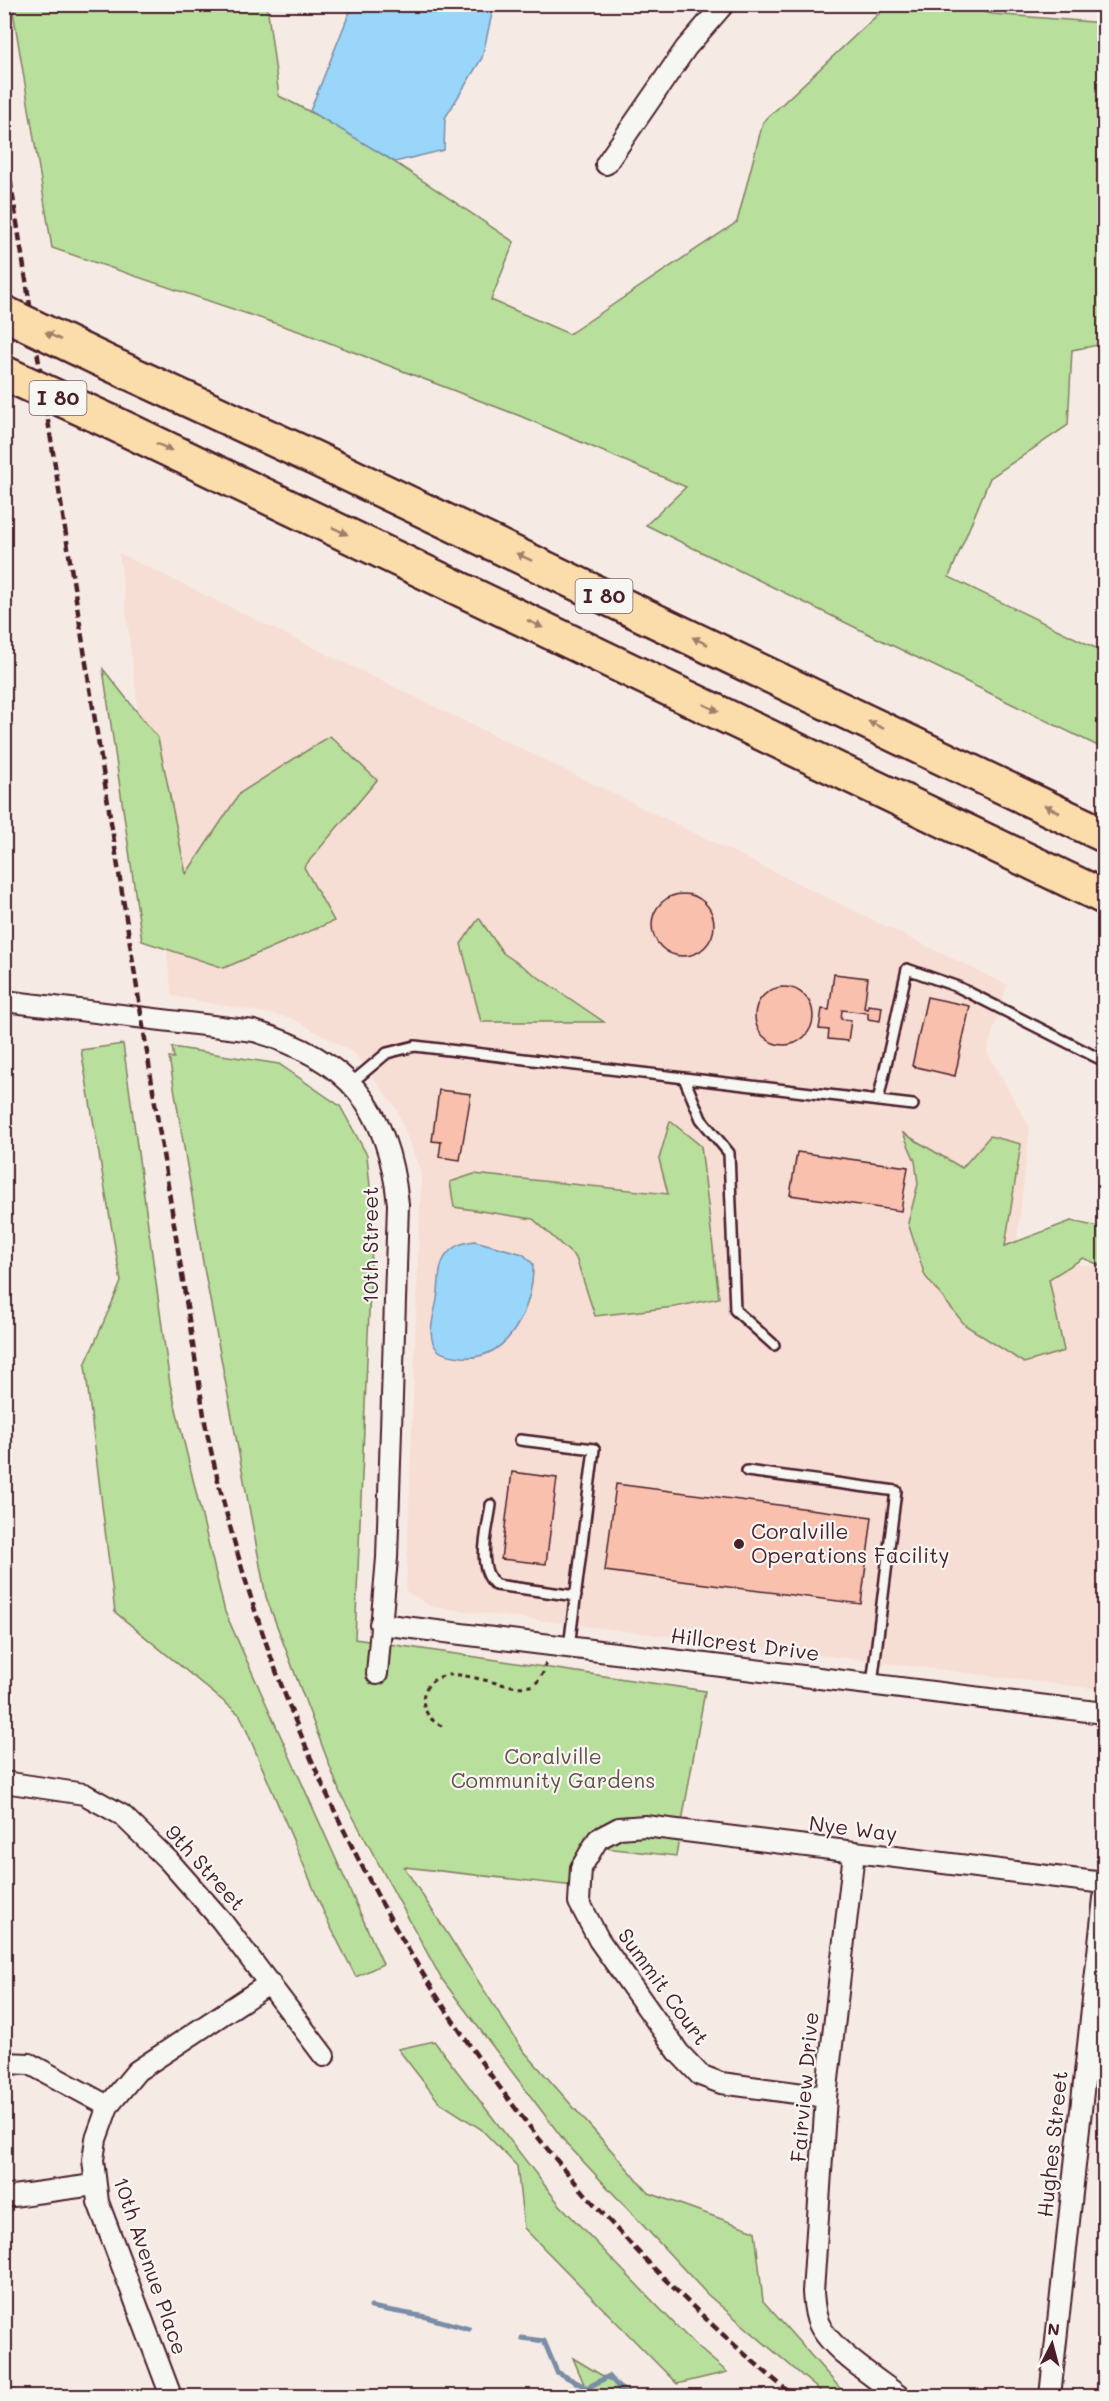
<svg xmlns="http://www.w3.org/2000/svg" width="1109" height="2401" font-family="Mali,sans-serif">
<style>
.built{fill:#f7ded4}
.green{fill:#b8df9b;stroke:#817f63;stroke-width:1.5}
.water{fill:#99d6fa;stroke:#798da7;stroke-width:1.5}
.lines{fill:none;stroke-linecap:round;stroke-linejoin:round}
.stream{stroke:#798da7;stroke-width:5}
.building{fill:#f8c0ad;stroke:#4a1f2b;stroke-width:1.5}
.lane-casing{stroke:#4a1f2b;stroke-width:14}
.street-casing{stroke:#4a1f2b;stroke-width:24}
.highway-casing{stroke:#4a1f2b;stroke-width:38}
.path{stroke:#4a1f2b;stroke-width:3;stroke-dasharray:4.5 4.5;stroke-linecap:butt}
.lane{stroke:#f6f6f2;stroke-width:9}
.street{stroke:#f6f6f2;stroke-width:20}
.highway{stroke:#faddab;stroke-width:33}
.rail{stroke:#4a1f2b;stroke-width:4.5;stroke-dasharray:9 4.5;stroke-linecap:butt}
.highway-bridge-casing{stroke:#4a1f2b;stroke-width:38;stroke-linecap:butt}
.highway-bridge{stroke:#faddab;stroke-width:33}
.oneway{fill:#a27e6b}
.poi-dot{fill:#4a1f2b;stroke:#f6f6f2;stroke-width:2}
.labels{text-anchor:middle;stroke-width:4.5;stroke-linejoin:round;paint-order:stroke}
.shield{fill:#f6f6f2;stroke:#7e6067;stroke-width:1.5}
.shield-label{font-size:20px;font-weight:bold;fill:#4a1f2b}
.street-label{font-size:21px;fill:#4a1f2b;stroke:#f6f6f2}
.poi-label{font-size:21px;fill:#4a1f2b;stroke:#f6f6f2;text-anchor:start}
.park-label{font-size:21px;fill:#664f47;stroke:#f6f6f2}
</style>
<rect width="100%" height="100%" fill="#f6ebe4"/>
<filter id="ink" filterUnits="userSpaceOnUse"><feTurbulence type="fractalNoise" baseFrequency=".0167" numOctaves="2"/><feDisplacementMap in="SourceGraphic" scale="12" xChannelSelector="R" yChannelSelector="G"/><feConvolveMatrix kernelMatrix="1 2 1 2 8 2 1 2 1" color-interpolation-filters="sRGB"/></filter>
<g filter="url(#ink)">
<path class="built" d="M119,553L1007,985L987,1052L1030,1127L1015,1258L1104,1267V1690L431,1607L406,1591L421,1173L396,1108L354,1053L291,1018L172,996Z"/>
<path class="green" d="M12,5H267L279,96C362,136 437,191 514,242L491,300L569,334L737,222L763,122L888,5H956L992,14L1104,23V344L1072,350L1068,425L990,478L949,577L1104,652V749L646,525L686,487L520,416L304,333L52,248Z
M103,669L158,738L186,874L240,793L330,736L377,780L304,867L334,921L224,968L142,941Z
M479,918L503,953L604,1022H481L461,944Z
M123,1044L170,1384L225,1612L383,1964L356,1977L327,1920L240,1715L115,1612L85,1365L121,1282L81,1050Z
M172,1047L279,1064L340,1106L367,1155L373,1219L355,1639L705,1691L676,1856L605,1848L574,1886L404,1867L523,2050L649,2193L755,2231L763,2301L847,2396H826L708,2295L566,2143L441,1978L340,1793L266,1597L204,1268L169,1057L174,1058Z
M670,1121L701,1146L719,1298L675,1307L595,1316L576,1258L533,1219L454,1207L450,1182L474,1174L668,1194L659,1159Z
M903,1133L962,1168L990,1136L1021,1144L1005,1246L1071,1221L1104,1228V1267L1083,1258L1049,1279L1064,1351L1024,1363L965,1325L925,1276L908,1223L918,1184L915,1161Z
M434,2041L559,2204L693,2343L727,2372L677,2384L524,2228L517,2166L481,2129L439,2102L398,2049Z
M573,2358L636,2396H589Z"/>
<path class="water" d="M353,4L494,5L482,58L445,118L444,150L395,162L310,111Z
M475,1241L523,1254L533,1264C534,1305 510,1362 461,1357C455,1356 444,1355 439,1351C424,1339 435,1313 437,1299C440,1283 437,1267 447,1254C454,1245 464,1242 475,1241Z"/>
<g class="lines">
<path class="stream" d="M371,2307L426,2317L469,2329
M522,2338L544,2341L557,2372L587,2388L609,2376L626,2396"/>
</g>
<path class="building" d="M652 925a31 31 0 1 1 62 0a31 31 0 1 1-62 0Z
M834,974L868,978L864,1008L868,1009V1005L882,1007L880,1021L868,1019V1013L842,1010L841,1019L851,1020L848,1041L828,1039L829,1030L819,1029L822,1009L829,1010Z
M755 1016a29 29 0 1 1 58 0a29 29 0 1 1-58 0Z
M927,997L970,1006L955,1076L912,1066Z
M439,1090L471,1094L460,1160L439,1157L441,1142L432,1141Z
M797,1152L908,1167L901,1211L790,1195Z
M512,1472L557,1478L546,1564L501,1559Z
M616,1484L872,1517L861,1604L605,1571Z"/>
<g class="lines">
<defs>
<path id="lane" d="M684,1078L701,1119L729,1153L735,1310L774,1345
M350,1084L387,1053L415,1046L913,1105
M878,1101L907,969L958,987L1104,1061
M520,1440L594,1449L569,1647
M747,1471L896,1491L872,1684
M491,1505C488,1529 475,1568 496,1585L576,1596"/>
<path id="street" d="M606,164L686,48L724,4
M4,1001L254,1031C348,1059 388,1106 398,1204L387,1558L377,1674
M380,1624L1104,1713
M4,1782L84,1794L122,1815L169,1861L221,1920L324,2056
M854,1853L826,2097L813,2292C814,2303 814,2313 819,2324C831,2350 876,2378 899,2396
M4,2063L30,2064L108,2106
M826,2097L721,2083L700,2075L679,2053L599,1940L579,1902L581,1868L598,1839L619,1828L645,1826L1104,1883
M4,2194L13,2196L94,2185
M171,2396L98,2202L93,2160L96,2139L108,2106L137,2071L270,1983
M1050,2396L1104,1898"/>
<path id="highway" d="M102,360L314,458L1104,835
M111,422L1104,897"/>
</defs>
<use href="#lane" class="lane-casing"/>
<use href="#street" class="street-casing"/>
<use href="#highway" class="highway-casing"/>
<path class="path" d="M442,1726C420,1717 415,1687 440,1677C463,1667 511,1694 533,1685C541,1681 545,1669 546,1661"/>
<use href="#lane" class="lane"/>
<use href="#street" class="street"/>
<use href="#highway" class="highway"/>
<path class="rail" d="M4,140L206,1428C289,1815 488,2145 794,2396"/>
<defs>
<path id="highway-bridge" d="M4,313L102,360
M4,373L111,422"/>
</defs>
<use href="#highway-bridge" class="highway-bridge-casing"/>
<use href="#highway-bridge" class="highway-bridge"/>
</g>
<defs><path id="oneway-solid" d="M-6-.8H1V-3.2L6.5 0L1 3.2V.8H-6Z" transform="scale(1.5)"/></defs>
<g class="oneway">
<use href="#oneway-solid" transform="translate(53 336) rotate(-154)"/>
<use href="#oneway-solid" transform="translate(164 447) rotate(25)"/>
<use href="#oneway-solid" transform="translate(340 531) rotate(26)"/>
<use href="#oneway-solid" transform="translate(524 557) rotate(-154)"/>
<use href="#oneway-solid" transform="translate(535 624) rotate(26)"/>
<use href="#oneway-solid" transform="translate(700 641) rotate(-154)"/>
<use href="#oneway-solid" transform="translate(711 708) rotate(26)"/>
<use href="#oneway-solid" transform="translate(876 725) rotate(-154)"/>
<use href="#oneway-solid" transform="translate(1052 809) rotate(-154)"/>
</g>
</g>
<circle class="poi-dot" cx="739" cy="1544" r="6"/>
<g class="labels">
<g class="shield">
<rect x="29.5" y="381" width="57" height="34" rx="4.5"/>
<rect x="575.5" y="579" width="57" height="34" rx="4.5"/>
</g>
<g class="shield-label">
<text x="58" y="405">I 80</text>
<text x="604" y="603">I 80</text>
</g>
<g class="street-label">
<text transform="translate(371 1245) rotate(-90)" y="7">10th Street</text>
<text transform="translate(745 1645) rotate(7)" y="7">Hillcrest Drive</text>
<text transform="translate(853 1829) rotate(7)" y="7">Nye Way</text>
<text transform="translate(205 1868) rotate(48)" y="7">9th Street</text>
<text transform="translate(663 1987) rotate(54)" y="7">Summit Court</text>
<text transform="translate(805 2087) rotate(-85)" y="7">Fairview Drive</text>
<text transform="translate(1053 2144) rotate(-84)" y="7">Hughes Street</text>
<text transform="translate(150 2266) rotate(71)" y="7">10th Avenue Place</text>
</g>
<g class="poi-label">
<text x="751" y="1539">Coralville<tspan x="751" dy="24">Operations Facility</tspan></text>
</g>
<g class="park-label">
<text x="553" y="1764">Coralville<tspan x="553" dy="24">Community Gardens</tspan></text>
</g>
</g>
<rect width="1109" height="2401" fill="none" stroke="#f6f6f2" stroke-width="24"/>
<rect x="12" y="12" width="1085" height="2377" fill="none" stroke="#4a1f2b" stroke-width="2" filter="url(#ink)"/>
<g transform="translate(1052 2344) rotate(6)" stroke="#f6f6f2" stroke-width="4.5" paint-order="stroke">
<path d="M0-4.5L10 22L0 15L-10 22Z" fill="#4a1f2b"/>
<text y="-9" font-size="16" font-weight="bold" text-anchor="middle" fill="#4a1f2b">N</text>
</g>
</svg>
